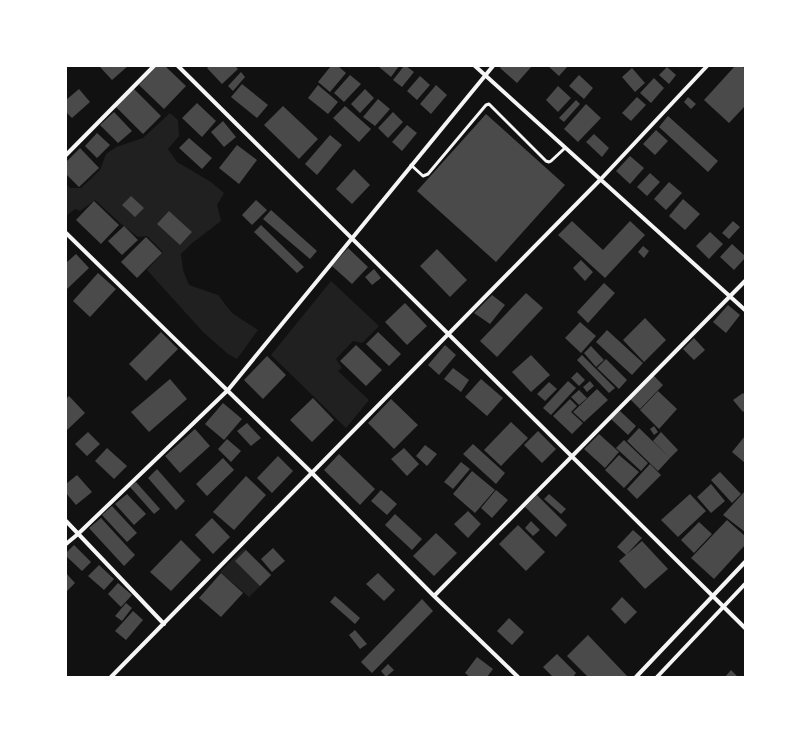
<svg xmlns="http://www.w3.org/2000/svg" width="811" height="743" font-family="Montserrat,sans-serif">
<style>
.green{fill:#202020}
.building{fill:#4a4a4a}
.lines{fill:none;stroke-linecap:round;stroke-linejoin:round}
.service{stroke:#f5f5f5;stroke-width:3}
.minor{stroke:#f5f5f5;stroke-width:4}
</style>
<rect width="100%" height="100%" fill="#111"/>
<path class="green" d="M170,113L178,120L179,136L168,149L177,162L211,182L224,193L217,205L221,221L191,244L181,254L183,270L189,285L218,295L232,313L258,330L237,359L228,354L203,332L147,270L163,252L147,236L138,237L120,223L95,200L80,211L75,209L66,216V184L70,188H81L100,170L106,154L116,147L143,138Z
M331,281L379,326L362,343L353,341L336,359L342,368L338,371L369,400L346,428L271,355Z
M244,548L271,575L249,597L220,572Z"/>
<path class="building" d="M101,66H128L112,80L100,67Z
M157,66H165L186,86L164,109L139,85Z
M209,66H235L238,69L222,84L207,68Z
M331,66H338L346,73L330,92L318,82Z
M378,66H399L391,77Z
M404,66H406L414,72L402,87L393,80Z
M502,66H532L517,83L500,68Z
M548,66H568L559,76Z
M735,66H742L745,69V106L729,123L704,100Z
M667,67L676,75L669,84L659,75Z
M632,68L645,83L635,92L622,77Z
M241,72L245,77L233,91L228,86Z
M350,75L361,84L344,102L334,93Z
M579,75L593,88L584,99L569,86Z
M420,76L430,85L417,100L407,91Z
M654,78L664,88L651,103L640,93Z
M242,84L268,105L257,118L231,97Z
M318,85L338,102L328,114L308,98Z
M436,85L447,95L431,114L420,104Z
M558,86L571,98L558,112L546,100Z
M133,88L161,116L143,134L115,106Z
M79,89L90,102L72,118L66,112V100Z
M365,89L374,98L360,113L351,104Z
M637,97L646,105L631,121L622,113Z
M688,97L696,104L691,109L684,102Z
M378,99L390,109L375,126L363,117Z
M576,100L580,104L564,122L559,118Z
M197,103L216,121L202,137L182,118Z
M586,104L601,118L578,142L564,129Z
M283,106L318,139L299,159L264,125Z
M345,106L371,129L359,142L333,118Z
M114,112L132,131L118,143L100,125Z
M393,112L403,122L388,138L378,128Z
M486,114L565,185L496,262L417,191Z
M668,116L718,161L708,172L659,127Z
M223,121L236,137L224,147L211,132Z
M407,125L417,133L402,151L392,142Z
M656,130L668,141L655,155L643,144Z
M97,133L110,145L97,158L85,146Z
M594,134L609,148L602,157L586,142Z
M330,135L342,145L317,175L305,164Z
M189,138L212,158L202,169L179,148Z
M237,145L257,160L239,184L219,168Z
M80,148L99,168L79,187L66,174V162Z
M630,156L644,168L630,184L616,171Z
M354,169L370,185L352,204L336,189Z
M650,173L660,182L647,196L637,187Z
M669,182L682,193L666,210L654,199Z
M131,196L144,208L135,217L122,205Z
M683,199L700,214L685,230L669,216Z
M256,200L267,210L252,225L242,215Z
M94,201L119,225L101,244L76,220Z
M271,210L317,251L310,259L263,219Z
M169,211L192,232L180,245L157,224Z
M572,221L603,250L630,221L645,235L605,278L558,235Z
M733,221L740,227L729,239L722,233Z
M261,225L304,267L297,273L254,232Z
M124,226L138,240L122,255L108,241Z
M710,232L723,244L709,259L696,246Z
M146,237L162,253L137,278L121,262Z
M732,244L745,256V258L734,270L720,257Z
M643,246L649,251L644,258L638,252Z
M348,248L368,267L352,284L332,266Z
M437,249L467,280L450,297L420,266Z
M76,254L89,268L66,290V263Z
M581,260L593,272L585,281L573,268Z
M374,269L381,278L372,285L365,277Z
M98,273L116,289L90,317L73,301Z
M604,283L615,293L588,323L577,312Z
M526,293L543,308L497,357L480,341Z
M492,295L505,305L490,324L474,313Z
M405,303L427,326L407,345L385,322Z
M728,305L740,315L726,333L713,322Z
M645,318L666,340L644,362L623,340Z
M580,322L596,336L581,353L565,338Z
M607,330L643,363L632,375L596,342Z
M161,332L178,349L146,381L129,364Z
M378,332L401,354L389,366L366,344Z
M694,338L705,350L694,360L683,349Z
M356,345L382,370L366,386L340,361Z
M445,345L456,355L439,375L428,365Z
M591,346L604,360L596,367L584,353Z
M531,355L550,375L531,392L512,372Z
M582,355L615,388L609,393L577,360Z
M267,356L286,375L263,399L244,380Z
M606,359L627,380L619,389L597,368Z
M453,368L469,380L461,392L444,379Z
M577,372L585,380L579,386L571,378Z
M653,375L663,385L640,409L630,399Z
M170,379L187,399L149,432L131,412Z
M481,379L503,398L487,416L465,397Z
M568,381L576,388L551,415L543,408Z
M590,381L594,386L587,392L583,387Z
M549,382L557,389L545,401L537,394Z
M597,389L608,400L584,422L573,412Z
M579,390L587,398L579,405L571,397Z
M658,391L677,409L659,429L640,410Z
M743,393L745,395V410L743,412L733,400Z
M69,396L85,413L66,431V399Z
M313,398L334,420L312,442L290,420Z
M391,399L418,425L394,449L368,423Z
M570,399L577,406L571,412L583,423L572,434L553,416Z
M223,403L242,419L224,440L205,424Z
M620,411L636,426L628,435L611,419Z
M511,422L528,438L501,466L484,450Z
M247,423L261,438L251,446L237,431Z
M654,426L658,432L654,435L650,429Z
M639,428L670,458L658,471L627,441Z
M195,429L210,446L180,473L165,456Z
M538,431L556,449L542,463L524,445Z
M88,432L100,444L87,456L75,444Z
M661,432L678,450L670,458L653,441Z
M599,434L619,452L605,468L584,449Z
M745,436V463L732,452Z
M227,439L241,451L231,462L218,449Z
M624,440L648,463L641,471L616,448Z
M473,444L505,473L496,484L463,454Z
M425,445L437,454L427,466L416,456Z
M107,448L127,466L114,479L95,461Z
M404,448L419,464L407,476L391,459Z
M339,454L375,489L360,505L324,470Z
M619,455L639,472L624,488L605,470Z
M278,456L293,471L272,493L257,478Z
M223,458L234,470L207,496L196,484Z
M461,462L470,469L453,489L444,482Z
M650,464L661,475L637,499L627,489Z
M157,469L185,501L176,510L148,478Z
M472,471L495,490L475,513L453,494Z
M720,472L741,494L732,503L711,480Z
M77,475L92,492L76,505L66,493V484Z
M246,476L266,495L234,530L213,512Z
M136,482L160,509L154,514L130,487Z
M711,484L725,501L711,513L697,497Z
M381,490L397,504L387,515L371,501Z
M496,490L508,500L492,518L481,508Z
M745,491V532L723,515Z
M127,494L146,514L134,525L115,504Z
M549,494L566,509L561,514L544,499Z
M690,494L706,511L678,537L661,520Z
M537,495L567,525L556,537L525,507Z
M112,506L137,533L127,542L102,515Z
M468,511L481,524L468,538L454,524Z
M395,514L422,539L412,550L385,525Z
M101,518L135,555L124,566L89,528Z
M212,518L230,537L213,554L195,535Z
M727,520L745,536V545L714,579L691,558Z
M531,521L540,530L533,536L525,528Z
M699,522L712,534L694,553L681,540Z
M518,525L545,552L526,571L499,544Z
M633,530L642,538L626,555L617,547Z
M436,533L457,553L434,576L413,556Z
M181,540L201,560L171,591L150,572Z
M642,541L668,569L645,589L619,561Z
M74,545L91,562L82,571L66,556V553Z
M273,548L285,561L272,572L261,559Z
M246,550L271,575L260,586L235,561Z
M99,565L114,579L104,590L88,576Z
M66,573L75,583L66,592Z
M221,573L243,593L221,617L199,598Z
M378,573L395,590L384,601L366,584Z
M118,583L132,595L121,607L108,594Z
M335,596L360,618L355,624L330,602Z
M622,597L637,612L625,624L611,609Z
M422,599L433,611L372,673L361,662Z
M126,603L132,608L122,621L115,616Z
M133,611L143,620L126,640L115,631Z
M509,618L524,632L512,645L497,631Z
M355,630L367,644L360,649L349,635Z
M588,635L627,676L626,677H588L567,656Z
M557,654L576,673L573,677H553L543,667Z
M477,657L493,669L487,677H470L465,673Z
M388,664L394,670L386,677L381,671Z
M731,670L738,677H725Z"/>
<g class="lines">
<path class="service" d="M411,165L423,176L428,174L486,105L489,104L546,161L549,162L551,161L565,148"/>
<path class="minor" d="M178,66L745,628
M475,66L745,310
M66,155L154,66
M66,233L312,473L434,596L518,677
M66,521L164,624
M66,544L78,534L228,390L493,66
M434,596L745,281
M111,677L600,180L707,66
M636,677L745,562
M657,677L745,584"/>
</g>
<rect width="811" height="743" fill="none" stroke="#ffffff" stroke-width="134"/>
</svg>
